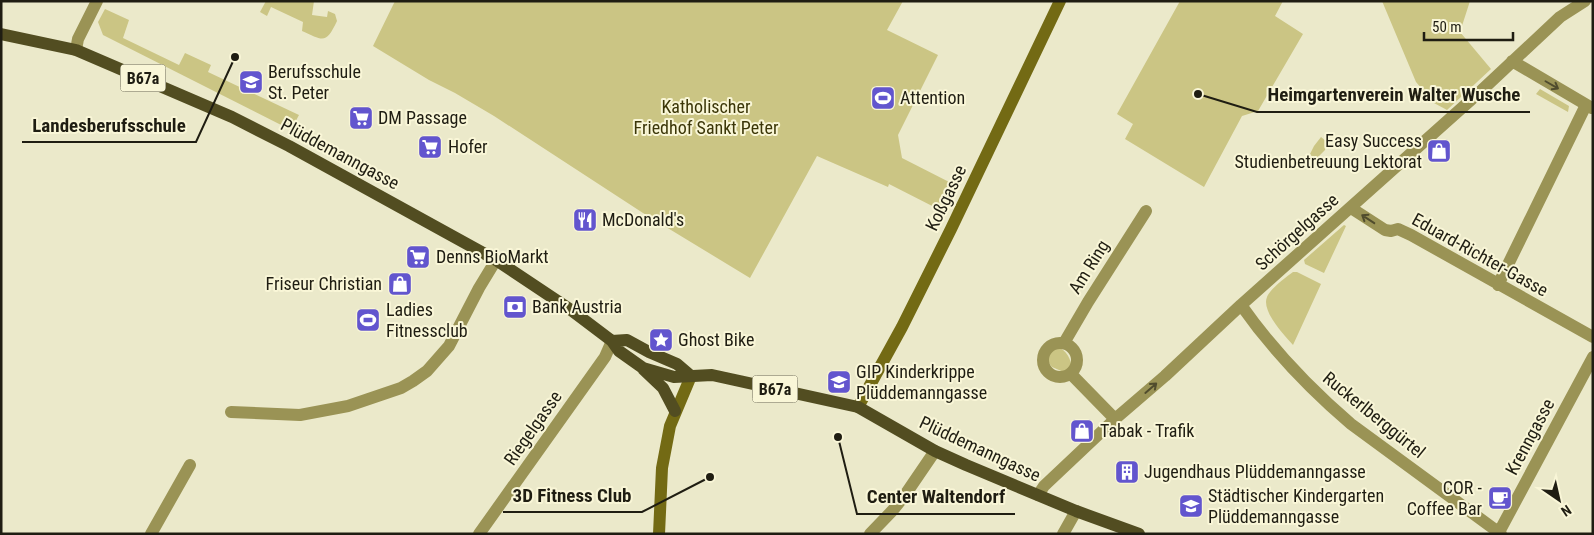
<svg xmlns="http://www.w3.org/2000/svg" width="1594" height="535" font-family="'Roboto Condensed',sans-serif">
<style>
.green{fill:#cbc584}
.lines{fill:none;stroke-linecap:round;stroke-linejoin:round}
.street{stroke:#9a9355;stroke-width:12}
.secondary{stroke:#736a14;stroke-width:12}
.primary{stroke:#524d21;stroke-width:12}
.oneway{stroke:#504c2d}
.labels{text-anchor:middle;stroke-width:4;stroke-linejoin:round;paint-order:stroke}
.shield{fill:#f9f6d7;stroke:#605e4d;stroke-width:1}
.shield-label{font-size:16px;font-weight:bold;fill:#1f1d12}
.poi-label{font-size:18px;fill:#1f1d12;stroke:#f9f6d7;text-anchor:start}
.park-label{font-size:18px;fill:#3b3608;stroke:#f9f6d7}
.street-label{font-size:18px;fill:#1f1d12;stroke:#f9f6d7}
.leader{fill:none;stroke:#1f1d12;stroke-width:2}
.callout-dot{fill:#1f1d12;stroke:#f9f6d7;stroke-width:2}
.callout-label{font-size:19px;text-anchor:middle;font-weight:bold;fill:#1f1d12;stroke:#f9f6d7;stroke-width:4;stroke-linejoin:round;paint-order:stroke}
</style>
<rect width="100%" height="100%" fill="#ebe9ca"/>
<path class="green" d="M266,1H314L312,15L327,17L328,11L335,14L337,21C326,44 324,41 302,31L303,22L271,7L267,16L260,12Z
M395,1H903L887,30L938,55L898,135L902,158L955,185L942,211L889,184L888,187L817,156L750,278L643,213L494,116L455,93L429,80L373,46Z
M1180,1H1283L1275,16L1303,34L1258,111L1242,116L1204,187L1125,139L1133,124L1117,114Z
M1382,1H1470L1460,32L1491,69L1447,110L1434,103L1416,82Z
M105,9L129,20L123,38L179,65L185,53L211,65L208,72L299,115L291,130L103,35L98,22Z
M1540,89L1569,106L1568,112L1536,94Z
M1321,137L1327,142L1325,150L1315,160L1310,154L1314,146Z
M1344,225L1346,226L1324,273L1305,264L1304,260Z
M1293,272H1297L1321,284L1293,345C1284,335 1261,311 1267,297C1269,290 1286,277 1293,272Z
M1057,347C1067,350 1071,359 1072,369L1066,373L1052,367L1046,359C1046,352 1050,348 1057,347Z"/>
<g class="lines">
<path class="street" d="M76,50L78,39L97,1
M1512,61L1592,108
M1351,208L1385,230L1391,231L1398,229L1411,235L1593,337
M1498,285L1586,105
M1241,305C1272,349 1310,389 1351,424L1501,534
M1043 360a17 17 0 1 1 34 0a17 17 0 1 1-34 0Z
M1064,343L1088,302L1146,211
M1071,374L1115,419
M231,412L300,415L348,406L401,388L413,381L427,371L449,346L479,288L496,260
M1038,495L1044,486L1115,419L1165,376L1241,305L1482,90L1560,17L1585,1
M151,534L190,465
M479,534L605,357L612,341
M870,534L893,510L905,495L935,451
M1063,534L1076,511
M1498,534L1593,357"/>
<path class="secondary" d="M858,407L902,327L951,229L1060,1
M659,534L662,468L670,426L691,376"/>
<path class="primary" d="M1,34L76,50L232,117L289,146L496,260L571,310L612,341L619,351L643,368L674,377L712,375L858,407L935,451L966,465L1076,511L1139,534
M612,341L627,340L649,352L677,364L691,376
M644,370L663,388L675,411"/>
</g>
<defs><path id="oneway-shaft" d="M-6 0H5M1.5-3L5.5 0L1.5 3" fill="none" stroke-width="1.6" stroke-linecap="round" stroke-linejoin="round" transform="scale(1.25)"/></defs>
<g class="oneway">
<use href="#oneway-shaft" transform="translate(1552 85) rotate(30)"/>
<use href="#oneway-shaft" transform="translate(1368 219) rotate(-147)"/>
<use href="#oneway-shaft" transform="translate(1151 388) rotate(-41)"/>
</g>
<defs>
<symbol id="school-square" viewBox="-11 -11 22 22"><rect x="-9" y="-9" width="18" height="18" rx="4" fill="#6255ce" stroke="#f9f6d7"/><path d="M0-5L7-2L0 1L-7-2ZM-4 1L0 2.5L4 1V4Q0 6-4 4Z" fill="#fff"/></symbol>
<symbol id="stadium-square" viewBox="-11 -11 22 22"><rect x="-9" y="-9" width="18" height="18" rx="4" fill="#6255ce" stroke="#f9f6d7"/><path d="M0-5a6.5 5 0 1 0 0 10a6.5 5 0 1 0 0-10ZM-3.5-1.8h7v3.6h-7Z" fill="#fff"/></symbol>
<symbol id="supermarket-square" viewBox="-11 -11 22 22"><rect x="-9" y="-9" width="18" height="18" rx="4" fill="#6255ce" stroke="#f9f6d7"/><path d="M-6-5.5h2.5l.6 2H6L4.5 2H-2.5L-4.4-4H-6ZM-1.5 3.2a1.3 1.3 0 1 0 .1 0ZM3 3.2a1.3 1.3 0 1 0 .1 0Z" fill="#fff"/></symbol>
<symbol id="shop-square" viewBox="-11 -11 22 22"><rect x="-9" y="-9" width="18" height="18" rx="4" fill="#6255ce" stroke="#f9f6d7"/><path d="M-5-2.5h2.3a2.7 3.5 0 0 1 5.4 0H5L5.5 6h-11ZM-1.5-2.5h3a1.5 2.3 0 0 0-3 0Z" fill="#fff"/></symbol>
<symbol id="restaurant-square" viewBox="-11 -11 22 22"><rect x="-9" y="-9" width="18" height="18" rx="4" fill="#6255ce" stroke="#f9f6d7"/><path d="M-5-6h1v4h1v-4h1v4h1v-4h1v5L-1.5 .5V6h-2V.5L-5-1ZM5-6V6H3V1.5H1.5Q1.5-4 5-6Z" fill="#fff"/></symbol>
<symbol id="bank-square" viewBox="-11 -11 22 22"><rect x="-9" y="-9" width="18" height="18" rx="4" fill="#6255ce" stroke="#f9f6d7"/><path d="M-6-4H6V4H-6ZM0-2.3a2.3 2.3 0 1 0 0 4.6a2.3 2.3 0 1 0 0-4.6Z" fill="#fff"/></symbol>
<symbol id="sight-square" viewBox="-11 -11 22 22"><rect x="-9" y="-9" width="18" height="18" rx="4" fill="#6255ce" stroke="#f9f6d7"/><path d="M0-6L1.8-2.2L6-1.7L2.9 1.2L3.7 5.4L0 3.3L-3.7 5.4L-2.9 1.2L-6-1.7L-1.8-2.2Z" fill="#fff"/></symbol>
<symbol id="building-square" viewBox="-11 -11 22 22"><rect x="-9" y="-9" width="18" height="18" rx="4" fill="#6255ce" stroke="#f9f6d7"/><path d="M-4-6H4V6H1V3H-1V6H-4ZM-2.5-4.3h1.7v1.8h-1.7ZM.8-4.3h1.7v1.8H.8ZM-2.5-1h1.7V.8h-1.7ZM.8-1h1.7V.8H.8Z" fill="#fff"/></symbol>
<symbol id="cafe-square" viewBox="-11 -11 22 22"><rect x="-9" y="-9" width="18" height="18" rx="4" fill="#6255ce" stroke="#f9f6d7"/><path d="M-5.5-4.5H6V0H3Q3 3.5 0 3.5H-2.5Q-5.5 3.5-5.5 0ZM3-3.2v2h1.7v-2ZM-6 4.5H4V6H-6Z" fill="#fff"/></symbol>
</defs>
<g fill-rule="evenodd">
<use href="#school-square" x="237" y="68" width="28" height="28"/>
<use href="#stadium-square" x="869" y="84" width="28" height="28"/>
<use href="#supermarket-square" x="347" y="104" width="28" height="28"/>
<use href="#supermarket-square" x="416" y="133" width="28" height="28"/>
<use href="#shop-square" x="1425" y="137" width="28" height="28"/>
<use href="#restaurant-square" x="571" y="206" width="28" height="28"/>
<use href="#supermarket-square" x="404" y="243" width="28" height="28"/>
<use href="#shop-square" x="386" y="270" width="28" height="28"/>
<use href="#bank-square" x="501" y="293" width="28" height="28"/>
<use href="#stadium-square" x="354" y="306" width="28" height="28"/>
<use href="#sight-square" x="647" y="326" width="28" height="28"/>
<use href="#school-square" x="825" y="368" width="28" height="28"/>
<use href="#shop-square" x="1068" y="417" width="28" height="28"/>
<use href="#building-square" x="1113" y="458" width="28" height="28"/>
<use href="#cafe-square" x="1486" y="484" width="28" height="28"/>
<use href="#school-square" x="1177" y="492" width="28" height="28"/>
</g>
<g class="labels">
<g class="shield">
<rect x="120.5" y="64.5" width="45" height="27" rx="4"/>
<rect x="752.5" y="375.5" width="45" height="27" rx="4"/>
</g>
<g class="shield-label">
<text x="143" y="84">B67a</text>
<text x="775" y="395">B67a</text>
</g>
<g class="poi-label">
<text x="268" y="78">Berufsschule<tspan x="268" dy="21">St. Peter</tspan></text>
<text x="900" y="104">Attention</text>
<text x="378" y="124">DM Passage</text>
<text x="1422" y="147" text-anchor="end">Easy Success<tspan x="1422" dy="21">Studienbetreuung Lektorat</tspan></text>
<text x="448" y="153">Hofer</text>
<text x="602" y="226">McDonald's</text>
<text x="436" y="263">Denns BioMarkt</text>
<text x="382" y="290" text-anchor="end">Friseur Christian</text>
<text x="532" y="313">Bank Austria</text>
<text x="386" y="316">Ladies<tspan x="386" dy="21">Fitnessclub</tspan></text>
<text x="678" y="346">Ghost Bike</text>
<text x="856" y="378">GIP Kinderkrippe<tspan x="856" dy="21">Plüddemanngasse</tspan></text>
<text x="1100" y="437">Tabak - Trafik</text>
<text x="1144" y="478">Jugendhaus Plüddemanngasse</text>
<text x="1482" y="494" text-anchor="end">COR -<tspan x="1482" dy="21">Coffee Bar</tspan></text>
<text x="1208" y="502">Städtischer Kindergarten<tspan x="1208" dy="21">Plüddemanngasse</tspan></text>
</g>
<g class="park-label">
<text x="706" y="113">Katholischer<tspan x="706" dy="21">Friedhof Sankt Peter</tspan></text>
</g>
<g class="street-label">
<text transform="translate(340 154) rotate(28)" y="6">Plüddemanngasse</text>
<text transform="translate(946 198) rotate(-64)" y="6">Koßgasse</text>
<text transform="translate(1297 232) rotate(-42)" y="6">Schörgelgasse</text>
<text transform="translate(1480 255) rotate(29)" y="6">Eduard-Richter-Gasse</text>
<text transform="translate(1089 267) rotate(-58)" y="6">Am Ring</text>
<text transform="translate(1374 415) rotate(39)" y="6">Ruckerlberggürtel</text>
<text transform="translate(533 428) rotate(-55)" y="6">Riegelgasse</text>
<text transform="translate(1530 437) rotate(-62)" y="6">Krenngasse</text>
<text transform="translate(980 449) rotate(25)" y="6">Plüddemanngasse</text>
</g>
</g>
<path class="leader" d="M1198 94L1257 112H1530M235 57L196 142H22M710 477L642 512H503M838 437L857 514H1015"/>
<g class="callout-dot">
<circle cx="1198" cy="94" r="5"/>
<circle cx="235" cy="57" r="5"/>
<circle cx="710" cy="477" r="5"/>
<circle cx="838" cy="437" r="5"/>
</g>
<g class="callout-label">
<text x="1394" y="101">Heimgartenverein Walter Wusche</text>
<text x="109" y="132">Landesberufsschule</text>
<text x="572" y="502">3D Fitness Club</text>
<text x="936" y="503">Center Waltendorf</text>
</g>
<rect width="1594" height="535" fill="none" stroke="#1f1d12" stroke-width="5"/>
<g transform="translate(1559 500) rotate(146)" stroke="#f9f6d7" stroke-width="4" paint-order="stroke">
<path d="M0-4L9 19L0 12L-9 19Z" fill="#1f1d12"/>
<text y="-8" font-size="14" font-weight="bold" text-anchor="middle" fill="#1f1d12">N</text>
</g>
<path d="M1424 32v8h89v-8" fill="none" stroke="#1f1d12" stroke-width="2.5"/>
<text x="1432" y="32" font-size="15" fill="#1f1d12" stroke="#f9f6d7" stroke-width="4" paint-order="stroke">50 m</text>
</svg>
